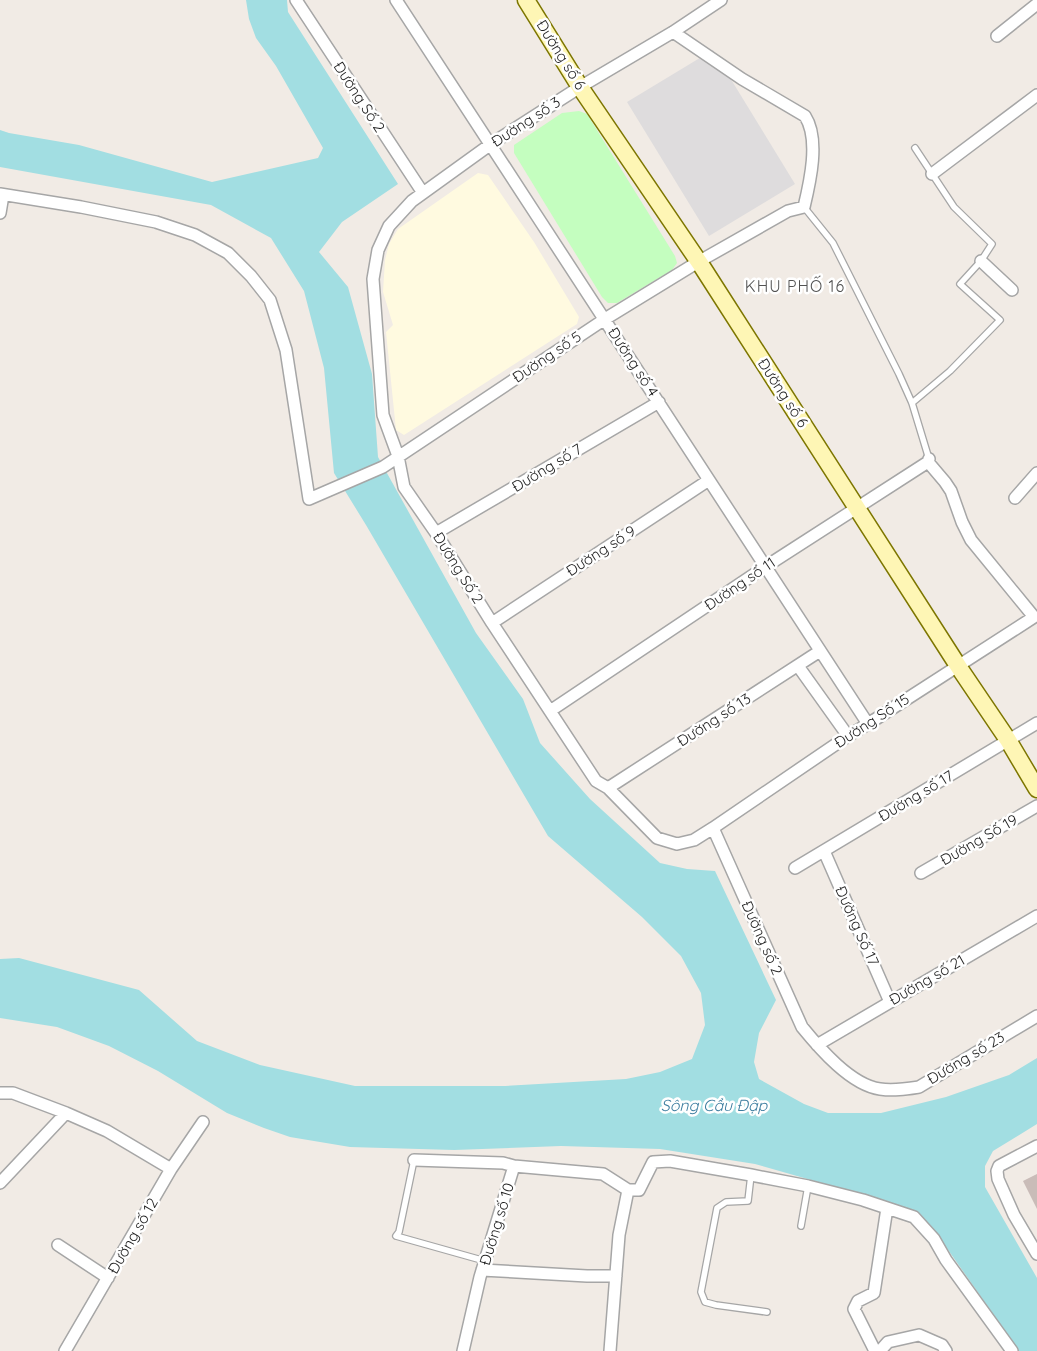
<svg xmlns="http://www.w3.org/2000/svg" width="1037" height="1351" font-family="Quicksand,sans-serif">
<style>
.residential{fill:#dedcdd}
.education{fill:#fffae0}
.park{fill:#c4febf}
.water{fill:#a2dee2}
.building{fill:#c9bcb8}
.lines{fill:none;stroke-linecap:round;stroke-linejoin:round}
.lane-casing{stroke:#a6a6a6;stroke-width:8}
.street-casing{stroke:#a6a6a6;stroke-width:14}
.secondary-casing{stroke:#7d7600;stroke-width:19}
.lane{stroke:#fff;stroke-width:5.5}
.street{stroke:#fff;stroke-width:11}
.secondary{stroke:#fef6b5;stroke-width:16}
.labels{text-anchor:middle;stroke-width:5;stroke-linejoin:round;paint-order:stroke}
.street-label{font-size:15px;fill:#1f1f1f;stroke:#fff}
.neighbourhood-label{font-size:16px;letter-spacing:1px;fill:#525252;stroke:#fff}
.water-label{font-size:16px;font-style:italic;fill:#3c7d9f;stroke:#fff}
</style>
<rect width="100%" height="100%" fill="#f1ebe5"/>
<path class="residential" d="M713,50L795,184L709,236L627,102Z"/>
<path class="education" d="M478,173L488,175L534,242L579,317L577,324L404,435L396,430L386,332L393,325L383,292L385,260L389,244L398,229Z"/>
<path class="park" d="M579,111L587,114L675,256L677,263L672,270L617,303H608L602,297L514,153V145L562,113Z"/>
<path class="water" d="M246,0H287L288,12L398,184L342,222L319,252L348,287L372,374L378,457L476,633L523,699L540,743L590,799L660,863L687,869L715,871L776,1000L759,1033L754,1062L759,1079L804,1104L828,1113H881L946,1097L1009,1075L1037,1058V1124L993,1151L985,1166V1187L1037,1278V1351H1019L932,1227L917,1214L881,1200L755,1164L660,1149L561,1146L454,1150L350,1147L290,1137L264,1128L227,1113L158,1071L109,1046L57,1027L0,1018V959L19,958L139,990L197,1041L260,1065L355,1086H505L626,1079L660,1072L692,1059L705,1025L701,993L681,956L642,917L548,836L366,525L334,473L324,368L304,291L271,238L211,205L0,167V130L9,133L79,145L212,182L318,158L323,148L276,66L256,38L249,19Z"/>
<path class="building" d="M1037,1174V1209L1023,1181Z"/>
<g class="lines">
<defs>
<path id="lane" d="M804,207L833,243L899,374L912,403L929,459
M912,403L950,371L1000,320L960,284L981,261L992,244L954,207L915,148
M414,1160L399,1232L396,1236L485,1261
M751,1175L748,1201L726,1202L717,1208L701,1292L705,1302L716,1305L767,1312
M801,1226L808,1186"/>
<path id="street" d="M296,0L423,193
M396,0C554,241 710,484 868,724
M721,0L673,32L580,87L491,144L412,201L389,226L378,250L373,279L383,415L398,456L404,487L436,533L492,623L596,781L608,788L657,838L677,844L694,840L713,828L848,736L868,724L1034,617L971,540L962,522L951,491L945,482L928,462
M997,36L1037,4
M932,174L1037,95
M0,194L81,207L156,222L195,235L228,253L251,276L270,300L286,350L309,499L383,467L605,319L698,262L788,211L804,207C810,182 820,139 805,116L742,79L673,32
M0,213L3,195
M981,261L1012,290
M1015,498L1037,473
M436,533L659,402
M492,623L709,480
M798,666L848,736
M550,711L765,567L928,462L929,459
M608,788L820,651
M713,828L802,1027C820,1049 851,1085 880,1089C894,1091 906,1089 919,1087L1037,1016
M824,851L890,1002
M795,868L1037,723
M921,873L1037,806
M817,1045L1037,916
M0,1093H13L66,1113L107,1131L171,1169
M1037,1146L999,1166L997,1171L998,1179L1014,1215L1037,1254
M414,1160L503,1163L514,1166L603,1174L628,1190H639L653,1162L670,1161L751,1175L808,1186L863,1200L914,1217L934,1239L946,1260L1012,1351
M0,1183L66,1113
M58,1245L108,1278
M482,1270L587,1276H616
M65,1351L171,1169L203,1122
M463,1351L480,1277L514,1166
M610,1351L619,1235L628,1190
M875,1351L854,1309L858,1301L874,1293L887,1208
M880,1351L888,1342L919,1335L942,1345L946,1351"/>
<path id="secondary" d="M526,0L580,87L701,265L962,672L1008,740L1037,789"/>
</defs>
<use href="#lane" class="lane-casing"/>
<use href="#street" class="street-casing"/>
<use href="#secondary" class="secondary-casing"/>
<use href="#lane" class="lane"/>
<use href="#street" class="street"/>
<use href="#secondary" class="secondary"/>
</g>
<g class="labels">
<g class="street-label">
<text transform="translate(561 55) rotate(58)" y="5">Đường số 6</text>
<text transform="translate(359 97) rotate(57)" y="5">Đường Số 2</text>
<text transform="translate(526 122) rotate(-33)" y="5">Đường số 3</text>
<text transform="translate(547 357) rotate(-34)" y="5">Đường số 5</text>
<text transform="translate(633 362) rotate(57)" y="5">Đường số 4</text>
<text transform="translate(783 393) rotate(57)" y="5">Đường số 6</text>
<text transform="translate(547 468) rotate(-31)" y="5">Đường số 7</text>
<text transform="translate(601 551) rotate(-33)" y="5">Đường số 9</text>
<text transform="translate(458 568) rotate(58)" y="5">Đường Số 2</text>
<text transform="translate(740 584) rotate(-34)" y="5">Đường số 11</text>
<text transform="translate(714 720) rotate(-33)" y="5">Đường số 13</text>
<text transform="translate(872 721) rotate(-33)" y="5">Đường Số 15</text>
<text transform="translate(916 796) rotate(-31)" y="5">Đường số 17</text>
<text transform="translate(979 840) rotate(-30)" y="5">Đường Số 19</text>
<text transform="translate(857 926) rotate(66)" y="5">Đường Số 17</text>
<text transform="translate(762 938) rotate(66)" y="5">Đường số 2</text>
<text transform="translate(927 980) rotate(-30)" y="5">Đường số 21</text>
<text transform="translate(966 1058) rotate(-31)" y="5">Đường số 23</text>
<text transform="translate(497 1224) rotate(-73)" y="5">Đường số 10</text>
<text transform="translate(133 1236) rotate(-60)" y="5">Đường số 12</text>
</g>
<g class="neighbourhood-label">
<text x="795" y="292">KHU PHỐ 16</text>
</g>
<g class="water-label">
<text x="714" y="1111">Sông Cầu Đập</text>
</g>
</g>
</svg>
